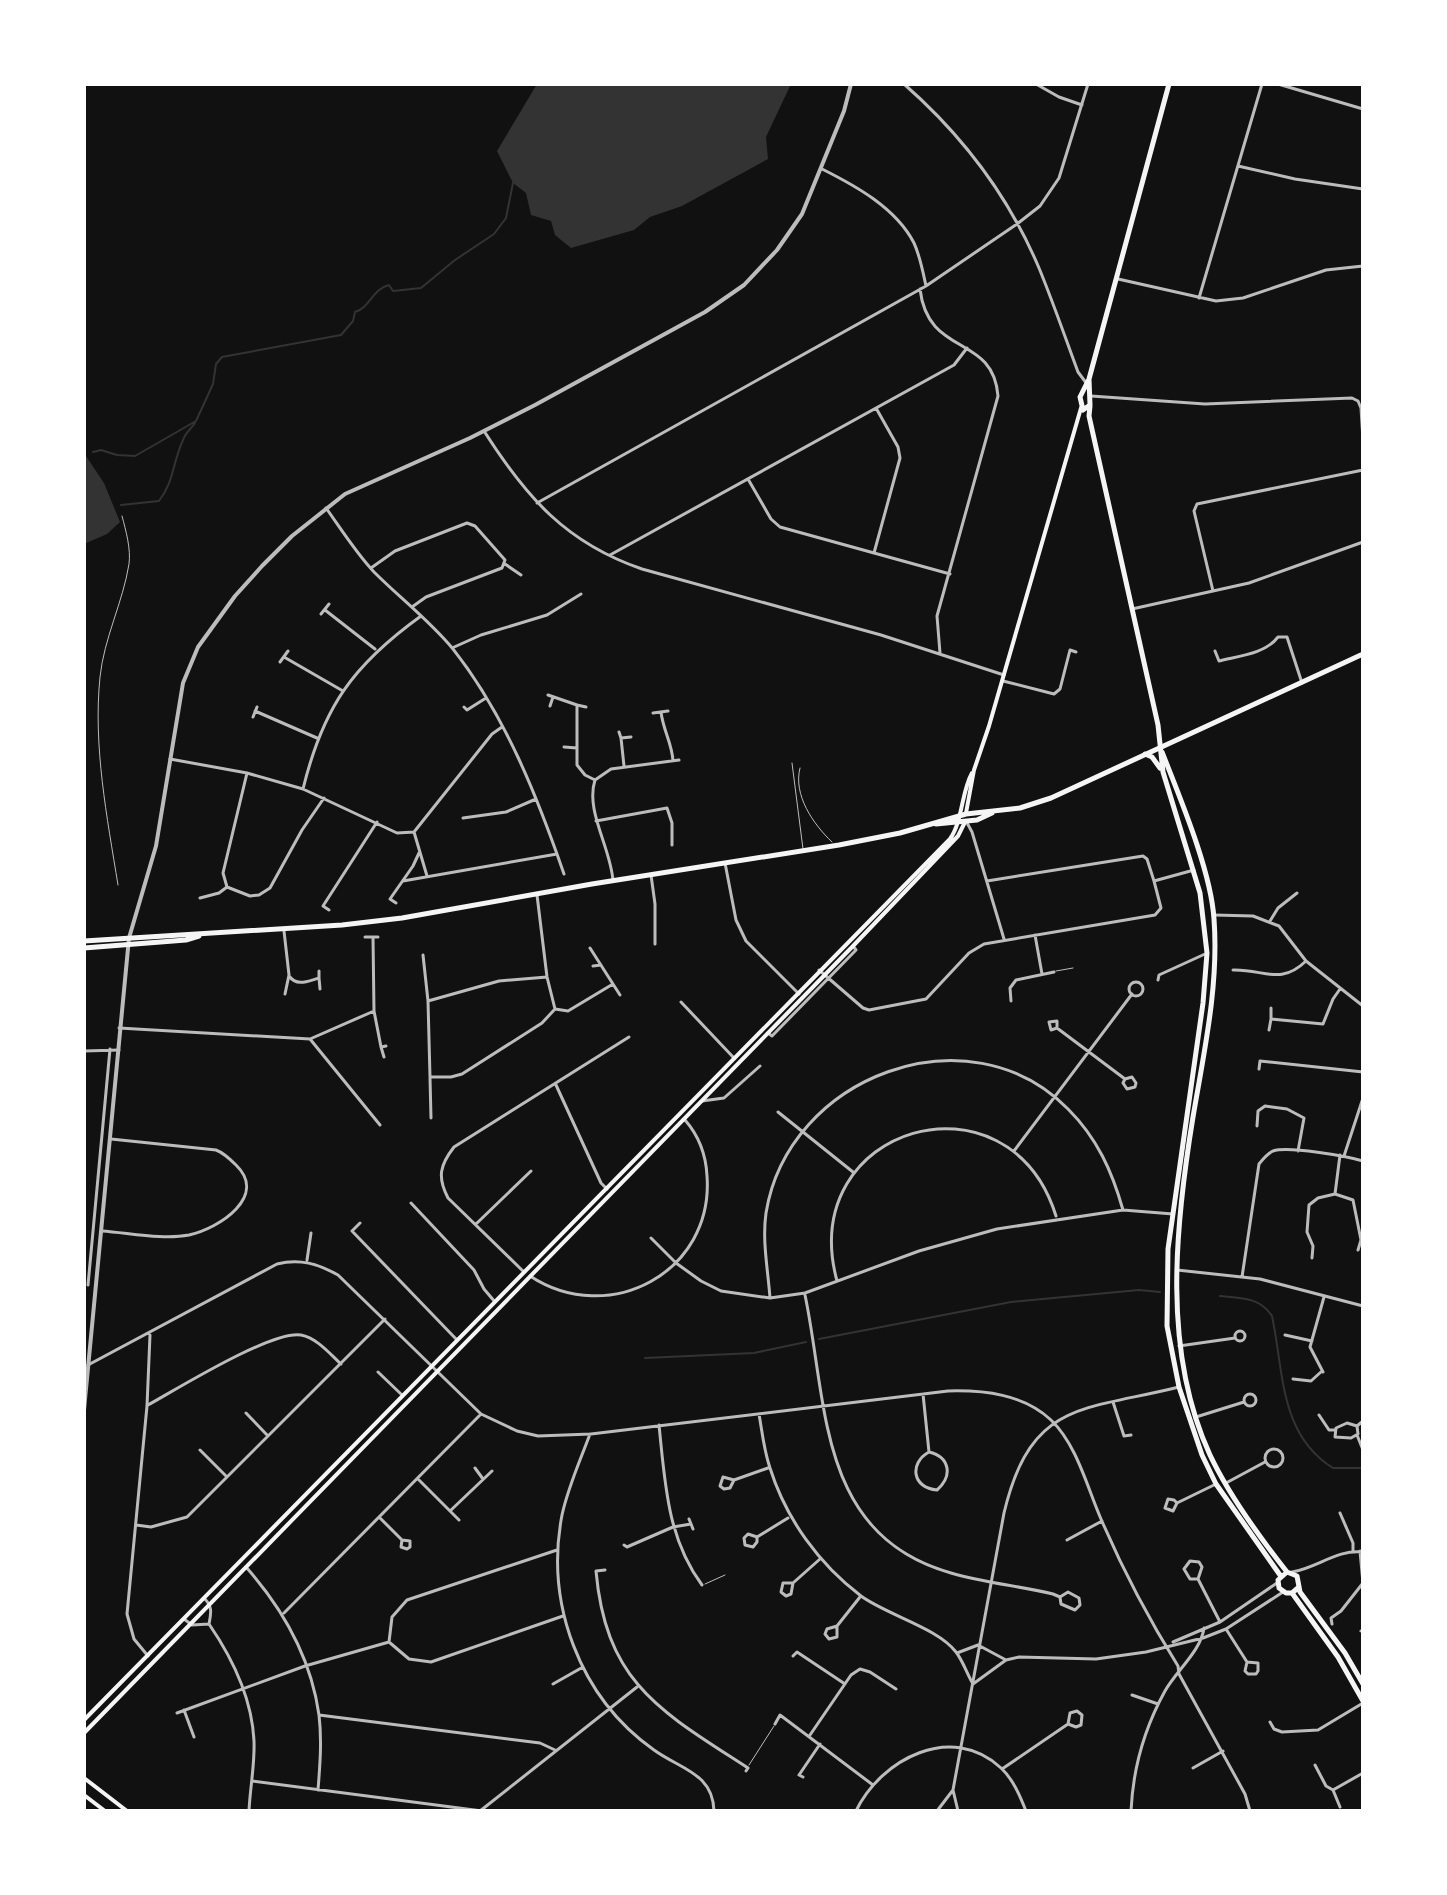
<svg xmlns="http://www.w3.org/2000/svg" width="1447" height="1895" font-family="Signika,sans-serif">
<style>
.water{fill:#333}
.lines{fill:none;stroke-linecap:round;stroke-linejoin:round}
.stream{stroke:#333;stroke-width:2}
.service{stroke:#bcbcbc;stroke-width:1}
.minor{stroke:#bcbcbc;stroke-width:3}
.tertiary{stroke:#bcbcbc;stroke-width:4}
.secondary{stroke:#f5f5f5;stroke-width:4}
.primary{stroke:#f5f5f5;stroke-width:5}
.trunk{stroke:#f5f5f5;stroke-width:5}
</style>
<rect width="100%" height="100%" fill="#111"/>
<path class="water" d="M537,84H791L766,137L768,159L682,206L650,217L634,230L571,248L555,235L551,221L531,215L526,193L513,183L497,151Z
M84,453L104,483L120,522L107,534L84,544Z"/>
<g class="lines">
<path class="stream" d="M93,452L101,450L117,455L135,456L196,421L213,384L216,364L222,357L341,335L353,321L355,312C371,307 372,289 389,285L393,291L421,288L455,260L494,234L506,218L513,183
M121,505L159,501C174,482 173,461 183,440C185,433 191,429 195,423
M1220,1296C1241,1298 1260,1297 1272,1316C1284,1372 1279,1434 1333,1468H1363
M819,1339L1011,1302L1139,1290L1160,1292
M645,1358L754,1353L806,1342"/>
<path class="service" d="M792,763L803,849
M800,768C793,795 813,824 832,842
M118,885C107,817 93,746 100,677C104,638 123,602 129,564C131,549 126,531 122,516
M1056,971L1073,968
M705,1584L725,1575
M749,1765L774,1726"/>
<path class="minor" d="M904,84C961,134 1009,197 1039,268C1053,302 1065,337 1078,372L1087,384
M1036,84L1059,97L1082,105
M1278,84L1363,109
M1238,166L1295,179L1363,189
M822,169C856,186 896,208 914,243C920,256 923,272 926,286
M1118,279L1216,301L1243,298L1326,270L1363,266
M920,289C928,358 993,333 998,396L937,616L940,653
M1199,298L1262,84
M1091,396L1205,404L1352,398L1358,401L1361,408L1363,440
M484,431C526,497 566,543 642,569L881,635L1004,675
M748,479L771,519L780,527L950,574
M537,503L926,286L1017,224L1040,206L1059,178L1088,84
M326,508C341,529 356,553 374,572C400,598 430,621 453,649C505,715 537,796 564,874
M874,553L900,458L898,447L876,408
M610,555L954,365L967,348
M505,564L521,575
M371,568L395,551L467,523L475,526L505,560L502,568L426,597L412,607
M1213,591L1194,511L1197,504L1363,470
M1132,609L1249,583L1363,542
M325,610L375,649
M321,614L329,604
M452,648L481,635L547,615L581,594
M1215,651L1219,661C1239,656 1265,654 1278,637H1287L1302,683
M284,657L343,691
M280,662L288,651
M1003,681L1054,694L1060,689L1070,650L1076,652
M548,695L577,705V765L585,775L595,780
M577,705L586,707
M550,706L553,697
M464,707L467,710L486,698
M255,711L317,738
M661,712C663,730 672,743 673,761
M653,713L668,711
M253,717L257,707
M619,732L621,738L631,737
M621,738L624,766
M564,747L577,748
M170,759L247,773L303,789L397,833L414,832L492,734L502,727
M247,773L223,873L227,887L250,896L259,895L270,888L302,830L324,798
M303,789C323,707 353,665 421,616
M463,818L506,812L536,799
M596,821L667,808L672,823V845
M966,821L972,832L1004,939
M414,832L427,876
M725,863L736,920L746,941L799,994
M651,875L655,904V944
M403,881L557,854
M613,881C611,848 585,811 595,780L611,769L679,760
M987,881L1143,856L1147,859L1154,881
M537,895L547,977L555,1009L568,1011L613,984
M200,898L219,893L227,887
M396,903L390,899L413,866L419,853
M329,910L323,906L377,822
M1214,915L1253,916L1279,926L1306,961L1363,1006
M1270,921L1278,908L1297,893
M284,931L289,975L285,994
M1035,935L1042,974
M365,937H378
M373,937L374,1011
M590,948L620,995
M423,955L428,1001
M593,966L601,965
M819,970L863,1008L869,1010L926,999L969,953L984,944L1155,915L1161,908L1154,881L1194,870
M1233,970C1264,969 1280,986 1306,961
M289,976C297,987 308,981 319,978V971
M547,977L499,981L428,1001L430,1077H451L462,1074L542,1023L555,1009
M319,978L320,989
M1158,980L1159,975L1205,954
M1129 989a7 7 0 1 1 14 0a7 7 0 1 1-14 0Z
M1011,1001L1010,988L1016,980L1054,972
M681,1002L733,1057
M1271,1019V1008
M119,1028L310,1039L380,1125
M1057,1028V1021L1049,1022L1051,1030L1057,1028L1125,1079L1132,1077L1136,1083L1135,1087L1127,1089L1123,1083L1125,1079
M1269,1030L1271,1019L1323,1024L1333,999L1340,989
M768,1033L772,1036L856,950L853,946
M310,1039L374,1011L381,1047
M84,1051L119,1050
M384,1057L381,1047L386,1046
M1259,1069L1260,1061L1363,1072
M430,1078L431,1118
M556,1085L601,1183L607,1189
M702,1101L724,1098L760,1066
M778,1112L853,1172
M1257,1126L1258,1111L1265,1106L1287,1109L1304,1118L1298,1151
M1014,1151L1132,994
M1344,1156L1363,1098
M1335,1194L1353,1200L1361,1240L1358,1250
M411,1203L474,1270L484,1289L495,1302
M360,1223L352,1231L457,1340
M476,1224L531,1171
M102,1231C130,1233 163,1240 189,1235C220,1228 268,1196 236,1165C230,1159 224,1153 216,1150L111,1139
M651,1238L676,1263L701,1281L721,1291L770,1298L805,1293L919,1251L997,1229L1123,1210L1173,1214
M1312,1258L1313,1246L1307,1232L1309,1205L1318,1198L1335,1194L1340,1155
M307,1260L311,1233
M1177,1270L1260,1279L1363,1306
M524,1272L448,1198C437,1177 440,1165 454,1147L629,1037
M530,1276C609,1328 714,1272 707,1176C706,1155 699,1136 685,1120
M1242,1277L1259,1164C1263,1159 1267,1154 1273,1151C1289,1146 1346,1156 1363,1161
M837,1281C795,1125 1009,1065 1056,1216
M88,1285L110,1049
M805,1295C828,1404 817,1535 951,1573C985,1583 1020,1586 1053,1594L1060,1597L1061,1604L1075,1610L1080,1605L1079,1598L1068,1592L1060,1597
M770,1298C768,1270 762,1241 766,1213C788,1076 969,1008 1068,1109C1097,1138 1112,1171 1123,1210
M1235 1336a5 5 0 1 1 10 0a5 5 0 1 1-10 0Z
M1285,1335L1312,1341
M1179,1346L1235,1338
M1363,1356V1367
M88,1365L277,1264C300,1258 318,1264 338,1275L481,1414L517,1431L538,1436L591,1434L948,1391C984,1390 1023,1394 1051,1420C1077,1445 1087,1487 1101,1519C1122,1568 1150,1621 1178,1666L1179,1674L1245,1794L1250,1811
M378,1372L402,1395
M1323,1372L1310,1347L1324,1297
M1293,1379L1311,1381L1322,1371
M1244 1400a6 6 0 1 1 12 0a6 6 0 1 1-12 0Z
M923,1394L929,1452C909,1463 912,1488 937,1490C953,1476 950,1457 929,1452
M1113,1402L1124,1436L1131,1435
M148,1405C177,1389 272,1330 301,1335C317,1338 330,1354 341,1364
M246,1413L268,1436
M759,1414C762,1431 764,1451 770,1468C786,1519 819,1564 861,1596C887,1615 938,1628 956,1652C963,1661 967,1674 973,1684
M1319,1415L1329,1430H1334
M1196,1417L1244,1402
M1347,1423L1357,1426L1358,1434L1351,1438L1335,1437L1336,1428Z
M659,1425C665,1482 667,1538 702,1585
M1357,1426L1363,1421
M590,1434C580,1461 568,1487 562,1515C545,1603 579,1697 654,1750C680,1769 713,1773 714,1811
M1357,1435L1363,1450
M1265 1458a9 9 0 1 1 18 0a9 9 0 1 1-18 0Z
M200,1450L227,1477
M475,1468L483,1479
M419,1480L459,1520
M734,1480L723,1477L720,1486L724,1489L730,1488L734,1480L768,1468
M1226,1483L1265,1462
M1177,1503L1173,1511L1165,1508L1168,1499L1174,1500L1177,1503L1216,1484
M450,1511L492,1471
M1340,1513L1353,1543V1551
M380,1518L402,1540L401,1547L407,1549L410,1547V1541L402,1540
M689,1519L693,1529
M136,1525L151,1527L187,1517L385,1319
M757,1537L748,1534L744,1538L745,1545L753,1547L757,1542V1537L788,1518
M1067,1540L1102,1521
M624,1545L627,1547L673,1527L691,1524
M246,1567C284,1610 311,1658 319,1715C322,1740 320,1765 318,1790
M605,1570L596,1571C606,1684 662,1712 748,1768L746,1771
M1292,1572C1317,1568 1337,1549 1363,1552
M1198,1579L1202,1567L1199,1562L1190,1561L1184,1569L1190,1579H1198L1220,1622
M793,1583H783L781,1592L786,1596L791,1594L793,1583L820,1559
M204,1598C213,1607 211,1613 209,1624C233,1659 252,1698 254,1741C255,1764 250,1788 249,1811
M284,1613L481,1414
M184,1619L192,1625L209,1624
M1332,1624L1331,1618L1341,1611L1363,1583L1360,1551
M837,1626V1637L829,1639L825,1634L827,1629L837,1626L860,1597
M1226,1629L1247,1662L1245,1671L1248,1674H1256L1258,1671V1663L1247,1662
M1361,1631L1363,1632
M389,1642L392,1617L407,1600L557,1550
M1173,1642L1220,1622L1277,1583
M978,1645L1006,1660
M957,1653L978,1645
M148,1656L134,1639L127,1614L147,1406L150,1335
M793,1656L797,1652L845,1684
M553,1684L583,1667
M973,1684L1006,1660L1019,1657L1096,1659L1146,1652L1203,1638L1226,1629L1283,1592
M1132,1695L1158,1704
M184,1710L194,1737
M177,1713L305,1666L389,1642L409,1659L431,1662L563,1616
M319,1715L540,1743L555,1750
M1270,1722L1274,1729L1282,1732L1318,1730L1363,1703
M775,1724L780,1715L873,1785
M810,1735L851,1675L860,1669L870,1672L896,1689
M1315,1765L1326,1786L1333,1790L1363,1773
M1193,1768L1223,1751
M1002,1769L1068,1724L1070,1713L1077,1711L1082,1715L1081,1725L1076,1727L1068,1724
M803,1777L799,1775L820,1744
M252,1781L482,1811
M1333,1790L1340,1807
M480,1811L637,1687
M856,1811C881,1759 952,1722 1001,1768C1013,1779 1020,1796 1026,1811
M937,1811L953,1790
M958,1811L953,1790L1004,1513C1031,1400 1083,1411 1179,1387
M1131,1811C1133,1768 1144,1729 1165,1691C1176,1671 1201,1651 1204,1628"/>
<path class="tertiary" d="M84,1410L129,938L156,846L183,683L198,647L235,596L262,566L292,536L345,494L470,438L535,405L705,312L744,285L777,250L802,214L844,111L851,84"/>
<path class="secondary" d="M966,813L974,770L989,726L1081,408
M84,1720L950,839C963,820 961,793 972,773
M84,1733L853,946L958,836L965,822
M84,1778L127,1811
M84,1795L105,1811"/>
<path class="primary" d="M1089,379L1090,405L1083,410L1080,397L1089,379L1169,84
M1090,406L1089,416L1158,725L1163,772L1200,893L1207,953L1203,1003L1168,1249L1167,1326L1179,1387L1202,1455L1216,1484L1280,1575
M1162,752C1180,798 1211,871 1214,919C1219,985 1204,1052 1193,1117C1175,1227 1162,1351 1210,1455C1228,1493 1261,1539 1287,1572
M1145,754L1152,757L1160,768
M1299,1587L1292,1593H1286L1279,1588L1278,1580L1287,1572L1297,1576L1300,1592L1345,1653L1363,1684
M1292,1593L1338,1657L1363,1701"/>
<path class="trunk" d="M936,824L977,820L992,813
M84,941L342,925L402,918L592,884L839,845L900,833L966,814L1020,808L1051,798L1363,654
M84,948L186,940L199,936"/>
</g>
<rect width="1447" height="1895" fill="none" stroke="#ffffff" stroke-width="172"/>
</svg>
